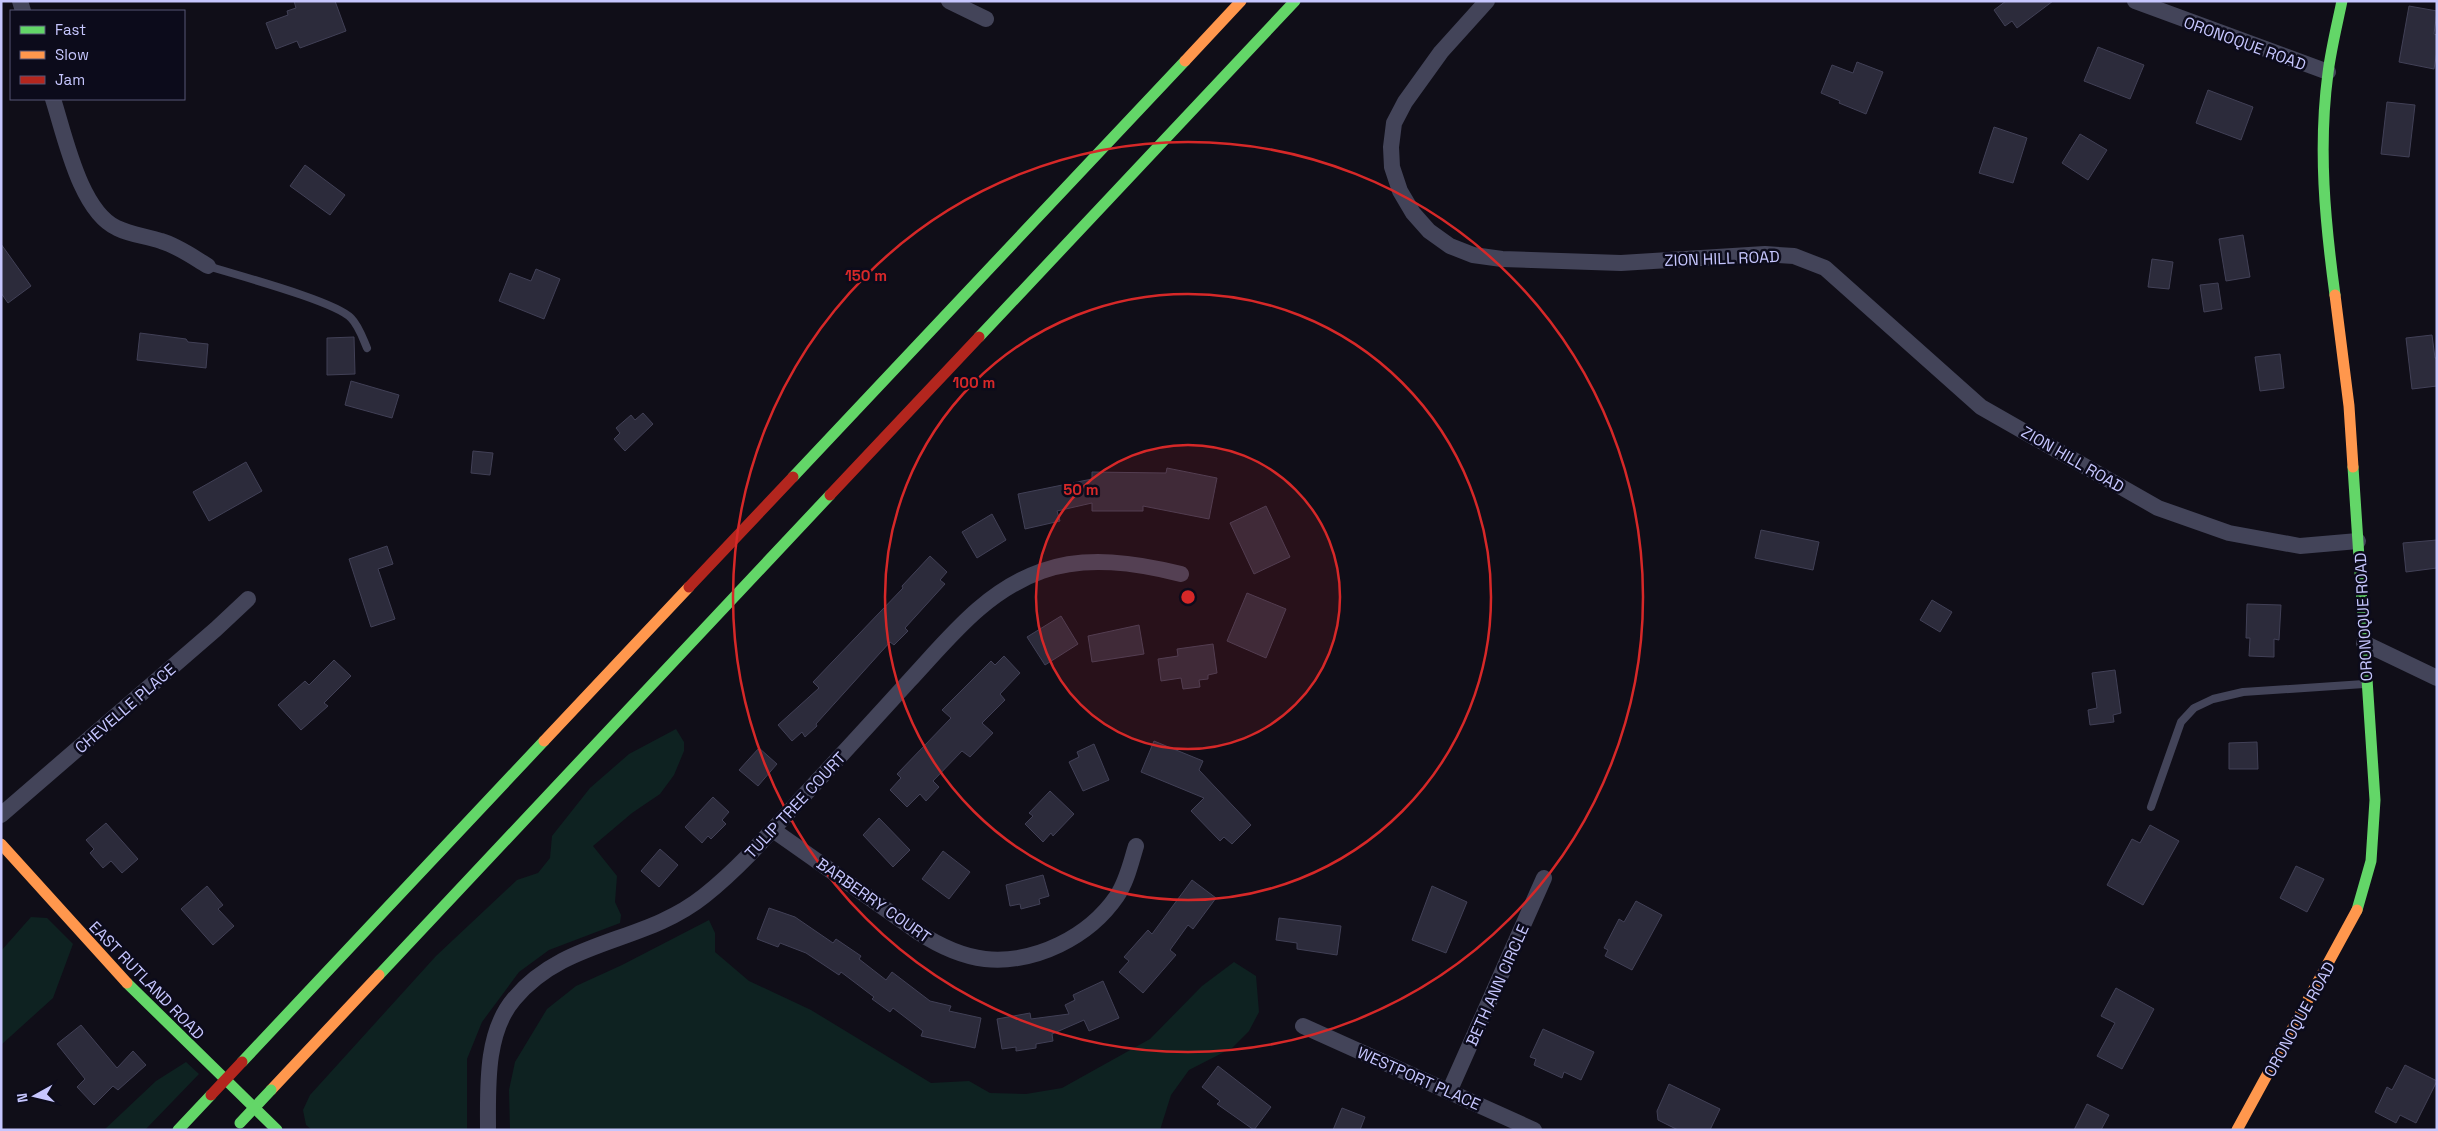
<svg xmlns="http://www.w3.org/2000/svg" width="2438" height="1131" font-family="'Space Grotesk',sans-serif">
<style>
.green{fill:#0e2221}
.building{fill:#2c2b3b;stroke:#414056}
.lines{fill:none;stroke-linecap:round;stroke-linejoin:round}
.lane{stroke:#434459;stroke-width:8}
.street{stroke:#434459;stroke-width:16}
.fast{stroke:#63d668;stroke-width:11}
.slow{stroke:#ff974d;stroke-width:11}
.jam{stroke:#b3261e;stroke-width:11}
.fast-bridge{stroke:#63d668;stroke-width:11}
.jam-bridge{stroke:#b3261e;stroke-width:11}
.ring{fill:none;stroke:#d62828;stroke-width:2.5}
.labels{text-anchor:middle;stroke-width:5;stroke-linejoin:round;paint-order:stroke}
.street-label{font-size:16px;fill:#c6c6fe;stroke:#0c0b1b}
.centre{fill:#d62828;stroke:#0c0b1b;stroke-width:2.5}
.ring-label{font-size:15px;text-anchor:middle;font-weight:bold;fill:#d62828;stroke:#0c0b1b;stroke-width:5;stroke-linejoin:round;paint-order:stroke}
</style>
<rect width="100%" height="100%" fill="#100e18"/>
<path class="green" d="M676,729L684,742V751L674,775L660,794L632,813L593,846L617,876L615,902L621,915L620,923L549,950L519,972L482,1022L467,1059V1130H312L306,1125L303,1110L310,1095L436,956L517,880L538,873L550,858L552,836L590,788L629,754Z
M31,917L47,918L73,944L53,998L1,1045V951Z
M709,920L715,933V952L749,981L811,1010L931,1083L969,1081L990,1093L1026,1094L1062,1088L1150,1039L1202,986L1234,962L1256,976L1259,1012L1249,1031L1232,1048L1189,1070L1171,1095L1160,1130H510L509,1090L515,1062L547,1009L576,986L622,965Z
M186,1062L199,1074L145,1130H104L156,1081Z"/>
<path class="building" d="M294,1H335L346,31L300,48L297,41L276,49L266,23L288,15L287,11L296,8Z
M2006,1H2053L2017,28L2012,21L2005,26L1994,10Z
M2409,6L2437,11L2434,34L2437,35V51L2434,69L2399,62Z
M2098,47L2144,65L2130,99L2084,81Z
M1857,62L1883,72L1866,114L1839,103L1840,101L1821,93L1832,65L1853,73Z
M2208,90L2253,107L2241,140L2196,123Z
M2387,102L2415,105L2409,157L2381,154Z
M1994,127L2027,138L2013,183L1979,173Z
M2080,134L2107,150L2088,180L2062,163Z
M305,165L345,195L330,215L290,186Z
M2243,235L2250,277L2226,281L2219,239Z
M1,244L31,286L8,303L1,293Z
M2152,259L2173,262L2169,289L2148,287Z
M536,269L560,279L544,319L499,301L510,273L531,281Z
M2218,283L2222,309L2204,312L2200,285Z
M140,333L186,339L188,342L208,344L206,368L137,360Z
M2432,335L2435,358H2437V386L2412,389L2406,338Z
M354,337L355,374L327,375V338Z
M2280,354L2284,388L2260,391L2255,357Z
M351,381L399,395L392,418L345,405Z
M643,413L653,424L625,451L614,439L620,433L616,428L631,415L635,420Z
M473,451L493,453L490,475L471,473Z
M246,462L262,491L209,521L193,492Z
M1167,468L1217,478L1209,519L1143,506V511H1092V503L1057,511L1060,521L1025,529L1018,494L1092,479V472L1166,473Z
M1266,506L1290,557L1254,574L1230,523Z
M992,514L1006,540L977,558L962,532Z
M1761,530L1819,542L1813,570L1755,558Z
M2437,540V568L2406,572L2403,543Z
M387,546L393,564L378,569L395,619L371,627L349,559Z
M930,556L947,572L940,580L945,584L905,628L908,631L894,645L890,642L816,724L817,726L805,737L802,732L792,741L778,725L819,688L813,682L903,588L902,586Z
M1247,593L1286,609L1266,658L1227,641Z
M1932,600L1952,612L1940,632L1920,620Z
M2247,604L2281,605L2279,640L2274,639V657L2249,656L2250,638H2246Z
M1061,616L1078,644L1045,665L1027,637Z
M1139,625L1144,654L1092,662L1088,636Z
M1213,644L1217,673L1208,675V679L1199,680L1200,687L1183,689L1181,678L1161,681L1158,659L1178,656L1177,649Z
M1004,656L1020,673L1000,694L1005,700L982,723L993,733L970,757L962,751L933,781L939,787L926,801L920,794L907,807L890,790L901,778L897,774L951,718L942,710L991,661L995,665Z
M334,660L351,676L324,703L328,706L301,730L278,705L305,681L309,685Z
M2115,670L2121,713L2113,715L2114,722L2090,725L2088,710L2097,708L2092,673Z
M1154,741L1203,761L1199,770L1251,825L1232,844L1224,837L1220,841L1191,811L1204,798L1141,772Z
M2257,742L2258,769H2229V743Z
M1094,744L1109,780L1083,791L1069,762L1079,757L1077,752Z
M759,748L777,764L758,786L739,770Z
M1050,791L1074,814L1053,836L1051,833L1043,842L1025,824L1033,816L1029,813Z
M713,797L729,812L722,820L726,824L711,839L708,836L702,843L685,827Z
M879,818L910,850L893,867L863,835Z
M106,823L138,859L122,873L111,861L103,868L90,853L94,849L86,840Z
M2150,825L2179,841L2143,905L2107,885L2132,839L2140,843Z
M660,849L678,865L659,887L641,871Z
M943,851L970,872L949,899L922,879Z
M2296,866L2324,879L2307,912L2280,898Z
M1043,875L1049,896L1039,899L1040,904L1021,909L1020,904L1010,906L1006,885Z
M1192,880L1216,898L1193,929L1188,925L1170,950L1176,955L1143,993L1119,972L1129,961L1124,957L1148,930L1152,934Z
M207,886L223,905L218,909L234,926L213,945L181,909Z
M1432,886L1467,902L1446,953L1412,940Z
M1636,901L1662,915L1632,970L1605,956L1608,950L1604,948L1619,919L1624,922Z
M769,908L795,917L833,943L836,939L861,956L859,959L886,980L892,972L930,1001L951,1006L949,1011L981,1018L975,1048L921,1036L923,1031L893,1008L890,1012L872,999L874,997L841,972L839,975L806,953L780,943L778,947L757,939Z
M1279,918L1341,926L1337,955L1297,949V943L1276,940Z
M1103,981L1119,1018L1089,1031L1084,1020L1052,1034L1053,1041L1036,1044V1048L1016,1051V1047L1002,1049L997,1019L1030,1013L1031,1019L1069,1014L1065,1005L1075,1000L1073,995Z
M2116,988L2154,1009L2122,1069L2097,1056L2115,1023L2101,1016Z
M81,1025L117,1068L133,1051L146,1065L118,1090L113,1086L94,1105L77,1087L85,1079L57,1044Z
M1543,1029L1594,1052L1581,1080L1564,1072L1562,1078L1534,1065L1536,1059L1530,1057Z
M2405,1065L2437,1081L2416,1123L2400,1115L2396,1123L2375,1112L2387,1087L2392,1090Z
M1218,1066L1271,1107L1254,1130L1217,1104L1220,1101L1202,1087Z
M1669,1084L1720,1109L1710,1130H1678L1658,1120L1657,1111Z
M2087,1104L2109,1115L2101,1130H2074Z
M1342,1108L1365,1117L1360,1130H1333Z"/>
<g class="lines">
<path class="lane" d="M208,266C236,275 335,301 351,318C359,326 363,339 367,348
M2151,807L2181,722L2194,708L2213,699L2243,692L2364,684"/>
<path class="street" d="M20,1L23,11
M949,1L986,19
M1487,1L1441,52L1405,102L1394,123L1391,147L1392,167L1400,191L1413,213L1429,231L1450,246L1473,255L1502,259L1621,263L1765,254L1794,256L1825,268L1981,407L2158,508L2229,533L2300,546L2358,541
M2135,1L2328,72
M53,99C65,136 80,211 117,228C131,235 147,236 161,241C178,246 193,257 208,266
M2364,643L2437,678
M1,815L216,629L248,599
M773,830L918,932C938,945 960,956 985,959C1035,964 1089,937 1117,896C1127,881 1131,862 1136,846
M1303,1026L1534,1130
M1449,1092L1544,878
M488,1130C488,1088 485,1033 514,999C565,938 644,944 704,896C738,869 768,835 797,803C834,763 872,722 909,681C949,638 985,591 1042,571C1086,555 1137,563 1181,574"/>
<path class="fast" d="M2335,295C2325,221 2318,148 2328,73C2331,49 2337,25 2342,1
M979,337L1295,1
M2353,467L2375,800L2371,861L2357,910
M793,477L1185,61
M379,975L830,495
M127,983L277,1130
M242,1062L544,741
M178,1130L211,1095"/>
<path class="slow" d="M1185,61L1241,1
M2335,295L2349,406L2353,467
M544,741L689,587
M1,844L127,983
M271,1090L379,975
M2237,1130L2357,910"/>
<path class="jam" d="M830,495L979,337
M689,587L793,477"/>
<path class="fast-bridge" d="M240,1123L271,1090"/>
<path class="jam-bridge" d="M211,1095L242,1062"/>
</g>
<circle cx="1188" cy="597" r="152" fill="#d62828" fill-opacity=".12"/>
<g class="ring">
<circle cx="1188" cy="597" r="152"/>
<circle cx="1188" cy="597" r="303"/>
<circle cx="1188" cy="597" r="455"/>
</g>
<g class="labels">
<g class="street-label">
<text transform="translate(2245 43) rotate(20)" y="6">ORONOQUE ROAD</text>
<text transform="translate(1722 258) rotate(-2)" y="6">ZION HILL ROAD</text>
<text transform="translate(2073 459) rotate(30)" y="6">ZION HILL ROAD</text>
<text transform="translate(2363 617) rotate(-93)" y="6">ORONOQUE ROAD</text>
<text transform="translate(125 708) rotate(-41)" y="6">CHEVELLE PLACE</text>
<text transform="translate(795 805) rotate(-47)" y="6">TULIP TREE COURT</text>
<text transform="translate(874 900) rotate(35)" y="6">BARBERRY COURT</text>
<text transform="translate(147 980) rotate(46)" y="6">EAST RUTLAND ROAD</text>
<text transform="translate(1497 985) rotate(-66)" y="6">BETH ANN CIRCLE</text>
<text transform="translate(2299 1019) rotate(-61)" y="6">ORONOQUE ROAD</text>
<text transform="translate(1419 1078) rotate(24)" y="6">WESTPORT PLACE</text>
</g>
</g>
<circle cx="1188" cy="597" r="8" class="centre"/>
<g class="ring-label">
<text x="866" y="281">150 m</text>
<text x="974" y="388">100 m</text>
<text x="1081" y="495">50 m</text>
</g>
<rect width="2438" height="1131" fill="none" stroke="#c6c6fe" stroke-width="5"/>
<rect x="10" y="10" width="175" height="90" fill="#0c0b1b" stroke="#565676"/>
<rect x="20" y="26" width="25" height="8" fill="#63d668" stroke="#565676"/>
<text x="55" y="35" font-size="15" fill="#c6c6fe">Fast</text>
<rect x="20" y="51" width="25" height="8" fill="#ff974d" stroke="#565676"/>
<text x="55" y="60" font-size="15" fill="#c6c6fe">Slow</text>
<rect x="20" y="76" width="25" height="8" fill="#b3261e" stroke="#565676"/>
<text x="55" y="85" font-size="15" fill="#c6c6fe">Jam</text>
<g transform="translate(35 1096) rotate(262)" stroke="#0c0b1b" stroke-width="4" paint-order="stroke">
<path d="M0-4L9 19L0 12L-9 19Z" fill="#c6c6fe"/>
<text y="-8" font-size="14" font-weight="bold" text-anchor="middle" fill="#c6c6fe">N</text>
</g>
</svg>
